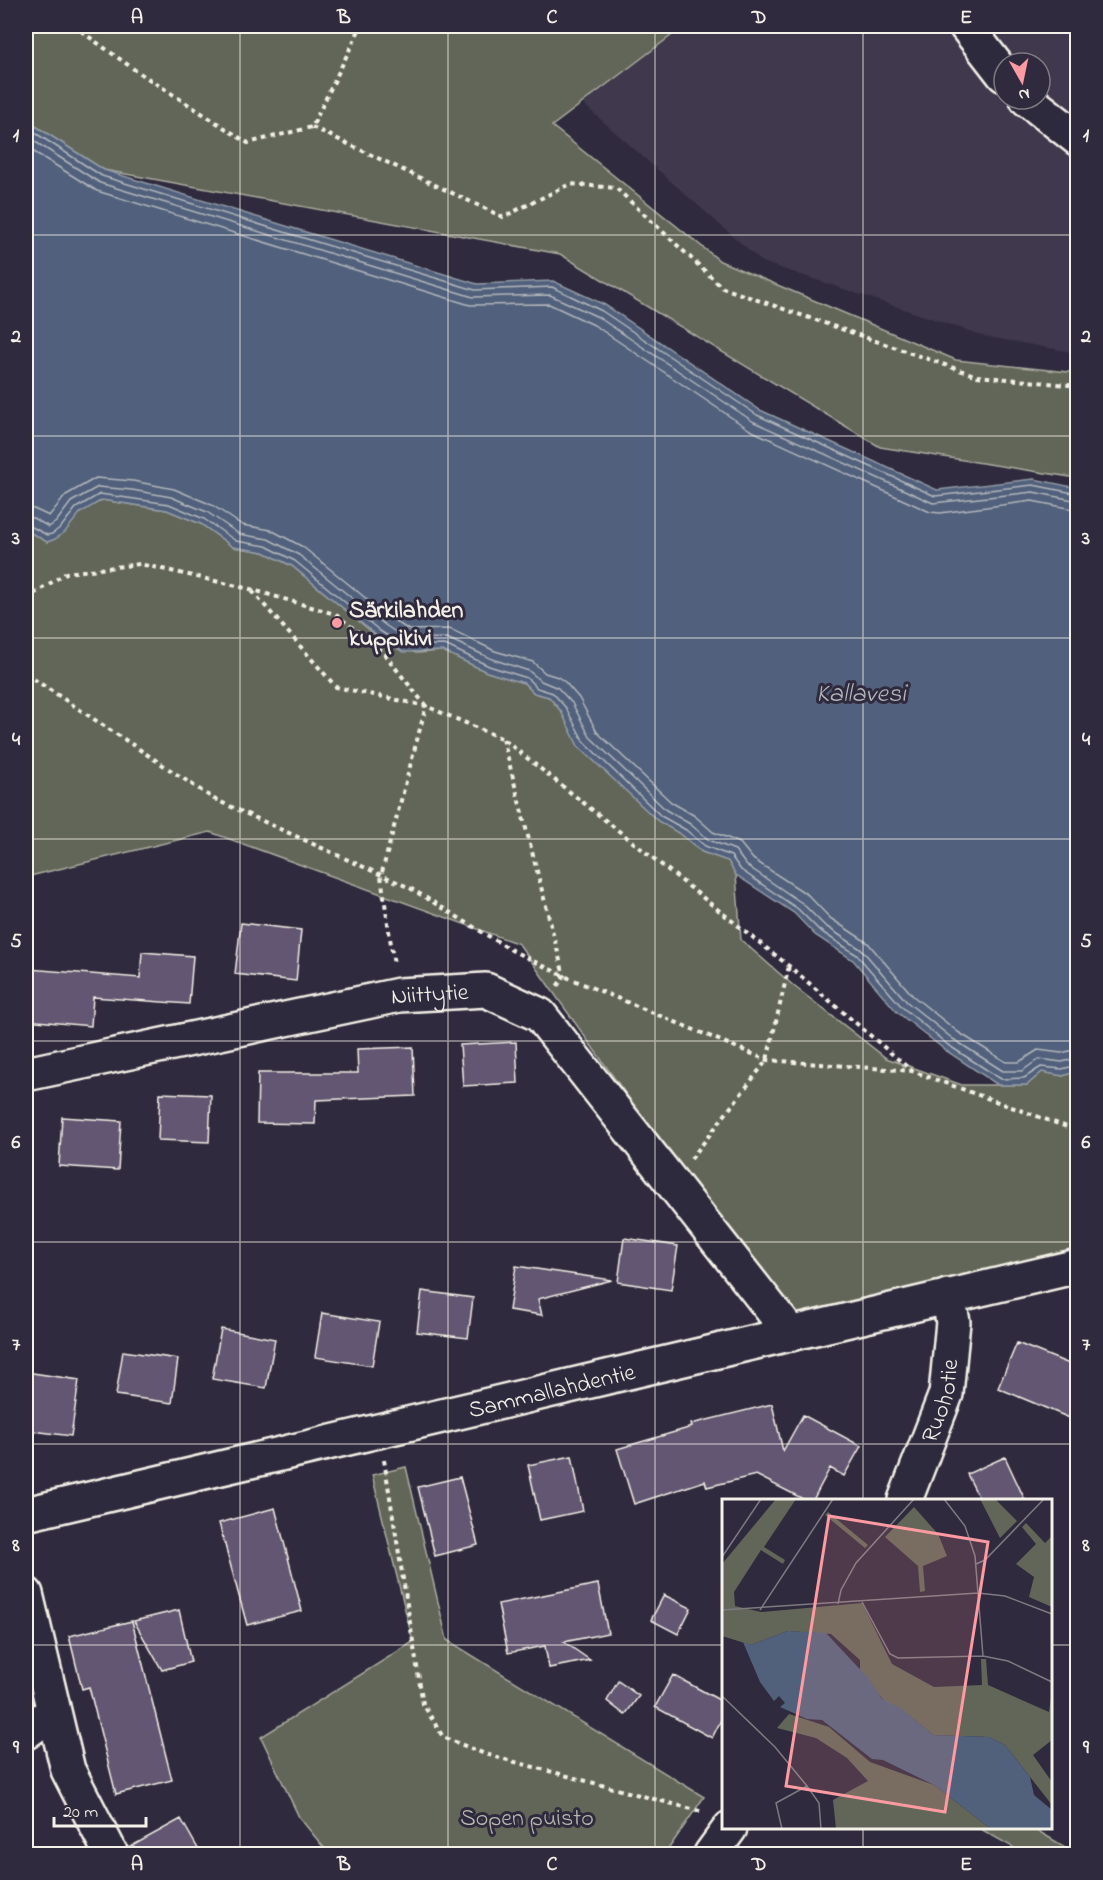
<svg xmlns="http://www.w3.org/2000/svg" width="1103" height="1880" font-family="'Indie Flower',sans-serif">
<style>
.built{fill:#3f374d;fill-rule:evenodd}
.green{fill:#626658;stroke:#abaca0;stroke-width:1.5}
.water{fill:#51617b;stroke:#929ba7;stroke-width:1.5}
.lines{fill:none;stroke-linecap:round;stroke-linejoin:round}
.shore{stroke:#b3b7bc;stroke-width:1.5}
.building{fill:#635672;stroke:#f4f1e8;stroke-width:1.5}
.minor-casing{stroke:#f4f1e8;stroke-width:38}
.path{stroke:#f4f1e8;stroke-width:4;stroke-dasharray:4.5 4.5;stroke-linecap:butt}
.minor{stroke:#2f2a3d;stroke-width:33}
.grid{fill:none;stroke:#f4f1e8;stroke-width:1.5;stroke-opacity:0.55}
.poi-dot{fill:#ff9aa2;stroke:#2f2a3d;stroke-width:2}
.labels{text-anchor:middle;stroke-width:6;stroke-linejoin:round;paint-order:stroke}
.poi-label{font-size:24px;font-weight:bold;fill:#f4f1e8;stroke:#2f2a3d;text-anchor:start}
.street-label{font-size:24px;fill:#f4f1e8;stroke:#2f2a3d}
.park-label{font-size:24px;fill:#bab9ae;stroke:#2f2a3d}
.water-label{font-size:26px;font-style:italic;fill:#b3b7bc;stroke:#2f2a3d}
.inset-road{fill:none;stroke:#7e7a81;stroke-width:1.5}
.view{fill:#ff9aa2;fill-opacity:0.15;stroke:#ff9aa2;stroke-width:3}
.inset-edge{fill:none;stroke:#f4f1e8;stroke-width:3}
.neatline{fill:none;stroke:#f4f1e8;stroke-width:2}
.grid-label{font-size:20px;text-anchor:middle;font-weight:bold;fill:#f4f1e8}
</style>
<rect width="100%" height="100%" fill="#2f2a3d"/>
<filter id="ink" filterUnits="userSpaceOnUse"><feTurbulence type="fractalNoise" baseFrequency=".0167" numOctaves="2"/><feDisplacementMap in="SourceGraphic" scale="12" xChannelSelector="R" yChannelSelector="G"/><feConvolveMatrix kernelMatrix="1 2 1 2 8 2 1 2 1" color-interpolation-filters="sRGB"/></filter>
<g filter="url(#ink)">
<path class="built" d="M685,26H1077V353L987,337L762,262L583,104ZM1004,63H1040V99H1004Z"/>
<path class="green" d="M26,26H684L552,126L720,261L956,360L1077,373V478L880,447L560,254L104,170L26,120Z
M102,500L167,510L201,524L233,547L264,552L292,566L377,636L416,653L443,651L487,672L524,683L534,693L549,697L561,711L579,746L658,821L682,835L702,852L728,861L736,875L741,940L795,987L886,1058L962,1085H1027L1042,1072L1063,1076L1077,1071V1257L790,1325L519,944L210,832L26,877V530L47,542C66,536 67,524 80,513C86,508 95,504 102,500Z
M406,1467L447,1640L704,1797L665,1854H329L299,1817L261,1737L413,1642L372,1475Z
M979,1828H1033L1077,1854H1025Z"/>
<path class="water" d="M26,120L104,170L299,230L477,284L553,281L605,305L760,410L937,490L1034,479L1077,488V1071L1063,1076L1042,1072L1027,1085H998L945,1050L897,1012L853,960L815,935L794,913L736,875L728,861L702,852L682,835L658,821L578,746L561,711L549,697L534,693L524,683L487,672L443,651L403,652L377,636L292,566L264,552L233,547L201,524L167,510L102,500L80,513L65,532L55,539L47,542L26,530Z"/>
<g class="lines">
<path class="shore" d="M26,127L102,176L297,236L475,290L552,287L602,311L757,415L935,496L1033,485L1078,494
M26,136L100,183L473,297L550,295L598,317L754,422L933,503L1033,492L1078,501
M26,147L97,191L470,305L549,304L594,325L750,430L930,512L940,513L1032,501L1078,510
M26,508L34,509L49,516L66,495L96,478L133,481L174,489L212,505L242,525L271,530L303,547L390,618L409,630L450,629L495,651L533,662L545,673L558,677L565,682L579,698L597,732L671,802L695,816L713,832L740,843L753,859L808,895L830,918L868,943L913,996L958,1032L1006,1062H1019L1038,1050L1061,1053L1078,1049
M26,517L33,518L49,527L56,522L71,502L98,487L132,490L171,497L207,512L239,534L268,539L299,555L385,625L406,639L447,638L492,659L529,671L541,681L558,688L572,703L590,737L666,810L690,824L709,840L735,850L746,865L802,903L824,925L862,950L907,1002L953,1039L1003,1071H1022L1039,1059L1062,1062L1078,1058
M26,525L30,526L47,535L52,534L61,527L76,508L100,494L169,504L204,519L236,541L266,546L295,561L380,631L404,646L445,645L489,666L527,678L537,688L553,693L566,708L584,742L661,816L686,830L705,846L731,856L741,870L798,909L819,930L857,955L902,1007L948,1045L1001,1079L1024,1078L1041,1067L1062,1069L1078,1065"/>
</g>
<path class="building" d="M241,923L301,930L296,981L235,974Z
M142,952L193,956L189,1004L93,997L91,1026L26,1020L29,969L140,978Z
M516,1042L518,1083L463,1086L460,1045Z
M413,1047L415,1096L316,1100L315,1124L257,1123L258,1073H358L357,1049Z
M160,1093L211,1095L209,1142L158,1140Z
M62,1117L121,1121L118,1170L59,1166Z
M624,1238L678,1246L671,1290L618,1282Z
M516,1266L612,1280L538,1299L542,1315L509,1310Z
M422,1291L473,1298L468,1338L417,1332Z
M322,1313L379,1322L372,1366L315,1357Z
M221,1329L275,1339L266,1388L212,1379Z
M1017,1343L1077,1367V1421L998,1388Z
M123,1351L178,1359L172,1403L116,1395Z
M26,1372L79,1380L71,1436L26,1430Z
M772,1404L783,1451L803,1415L861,1446L844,1476L830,1468L813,1500H805L756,1475L707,1487L705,1481L634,1504L617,1449L692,1427L691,1424Z
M572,1456L583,1511L540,1520L528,1465Z
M1005,1457L1025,1500H980L967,1474Z
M460,1477L478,1545L435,1556L418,1487Z
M275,1508L302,1611L247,1625L219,1523Z
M598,1584L608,1633L564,1642L590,1660L549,1668L545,1646L508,1653L498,1604Z
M664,1595L691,1608L678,1634L651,1620Z
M179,1610L191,1662L162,1670L134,1621Z
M132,1621L172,1780L116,1794L89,1687L82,1689L69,1636Z
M673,1675L723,1702V1716L712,1738L655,1707Z
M618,1681L639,1696L625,1715L607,1701Z
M181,1819L201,1854H130L128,1848Z"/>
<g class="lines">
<defs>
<g id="minor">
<path d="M966,26L1004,75"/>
<path d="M1027,99L1078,139"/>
<path id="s1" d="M26,1074L399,995L486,990L540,1015L791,1334"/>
<path id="s2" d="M905,1500L946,1394L953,1322L948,1296"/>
<path id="s3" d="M26,1514L1078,1266"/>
<path d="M26,1594L68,1770L111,1854"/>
<path d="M26,1732L53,1712"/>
<path d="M711,1854L730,1828"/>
</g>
</defs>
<use href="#minor" class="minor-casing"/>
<path class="path" d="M74,26L135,70L248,143L312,127L361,26
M312,127L503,217L570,184L616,188L723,288L977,376L1078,386
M252,591L336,687L426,706L381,876L394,965
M26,599L66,573L140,564L250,589L335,614L381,650L426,706L503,739L789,966L912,1071
M26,674L214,799L410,888L513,951L564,976L767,1060L912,1071L1078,1131
M503,739L564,976L556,988
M691,1159L767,1060L789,966
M384,1460L423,1704L443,1737L485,1754L703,1812"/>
<use href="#minor" class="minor"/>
</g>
</g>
<path class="grid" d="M240,26V1854M448,26V1854M655,26V1854M863,26V1500M26,235H1078M26,436H1078M26,638H1078M26,839H1078M26,1041H1078M26,1242H1078M26,1444H1078M26,1645H724M1050,1645H1078M863,1828V1854"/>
<circle class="poi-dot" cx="337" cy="623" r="6"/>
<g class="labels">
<g class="poi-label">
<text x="349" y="617">Särkilahden<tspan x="349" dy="28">kuppikivi</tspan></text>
</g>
<g class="street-label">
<text dy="8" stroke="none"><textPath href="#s1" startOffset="412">Niittytie</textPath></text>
<text dy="8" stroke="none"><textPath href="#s3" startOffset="540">Sammallahdentie</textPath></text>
<text dy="8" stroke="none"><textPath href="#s2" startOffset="106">Ruohotie</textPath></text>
</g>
<g class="park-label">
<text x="527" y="1825">Sopen puisto</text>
</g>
<g class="water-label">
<text x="861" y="701">Kallavesi</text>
</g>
</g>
<g transform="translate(722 1499)">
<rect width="330" height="330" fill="#2f2a3d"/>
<path d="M54,0H74L42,48L63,61L61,65L39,51L12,93L13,107L39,113L140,104L170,165L212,188L260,186L259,160H264L266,186L327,213L330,191V241L311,256L330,283V306L283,246L267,238L211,236L183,213L163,203L138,172V161L109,135L66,132L29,146L0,137V65ZM258,0H273L295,22L278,39ZM192,8L216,35L225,57L201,67L203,92L198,93L196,67L163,38ZM106,13L146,46L143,49L103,16ZM304,24L323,44L330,37V108L307,98L312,78L294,65L314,45L300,28ZM67,215L107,228L148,263L212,286L269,330H114L111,301L146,282L125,259L94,239L55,229Z" fill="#626658"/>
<path d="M66,132L104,134L147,180L160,200L180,210L211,236L267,238L283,246L308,278L312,296L330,311V330H269L212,286L161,261L150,260L100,221L85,220L58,208L63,204L57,197L52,202L38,183L21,143L29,146Z" fill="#51617b"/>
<path class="inset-road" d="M222,0L243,27L253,57L261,157M0,58L39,0M254,65L263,61L322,0M140,103L168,155L176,159L261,157L286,162L330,183M116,105L119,91L134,64L192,0M0,111L256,94L283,97L330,115M38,111L111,0M0,197L53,248L85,287M60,330L54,304L85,287L97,304L99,330"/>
<path class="view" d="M107,17L266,43L223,313L64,287Z"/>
<rect width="330" height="330" class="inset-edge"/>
</g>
<rect width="1103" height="1880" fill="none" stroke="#2f2a3d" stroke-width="66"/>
<g transform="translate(1022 81) rotate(171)"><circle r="28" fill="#2f2a3d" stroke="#7e7a81" stroke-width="1.5"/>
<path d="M0-4.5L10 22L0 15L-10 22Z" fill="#ff9aa2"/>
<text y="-9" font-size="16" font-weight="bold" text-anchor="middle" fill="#f4f1e8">N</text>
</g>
<path d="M54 1817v9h92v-9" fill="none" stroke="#f4f1e8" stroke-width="3"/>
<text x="63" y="1817" font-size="18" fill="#f4f1e8" stroke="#2f2a3d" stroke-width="4.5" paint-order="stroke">20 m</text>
<rect x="33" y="33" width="1037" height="1814" class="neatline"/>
<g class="grid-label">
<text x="137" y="23">A</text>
<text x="344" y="23">B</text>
<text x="552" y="23">C</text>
<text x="759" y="23">D</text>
<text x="966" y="23">E</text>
<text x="16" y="141">1</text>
<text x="1086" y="141">1</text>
<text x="16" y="342">2</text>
<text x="1086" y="342">2</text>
<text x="16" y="544">3</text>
<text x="1086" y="544">3</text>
<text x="16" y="745">4</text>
<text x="1086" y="745">4</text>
<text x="16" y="947">5</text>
<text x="1086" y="947">5</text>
<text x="16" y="1148">6</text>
<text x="1086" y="1148">6</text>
<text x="16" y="1350">7</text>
<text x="1086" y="1350">7</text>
<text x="16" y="1551">8</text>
<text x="1086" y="1551">8</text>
<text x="16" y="1753">9</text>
<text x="1086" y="1753">9</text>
<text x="137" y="1870">A</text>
<text x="344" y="1870">B</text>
<text x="552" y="1870">C</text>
<text x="759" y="1870">D</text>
<text x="966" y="1870">E</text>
</g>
</svg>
